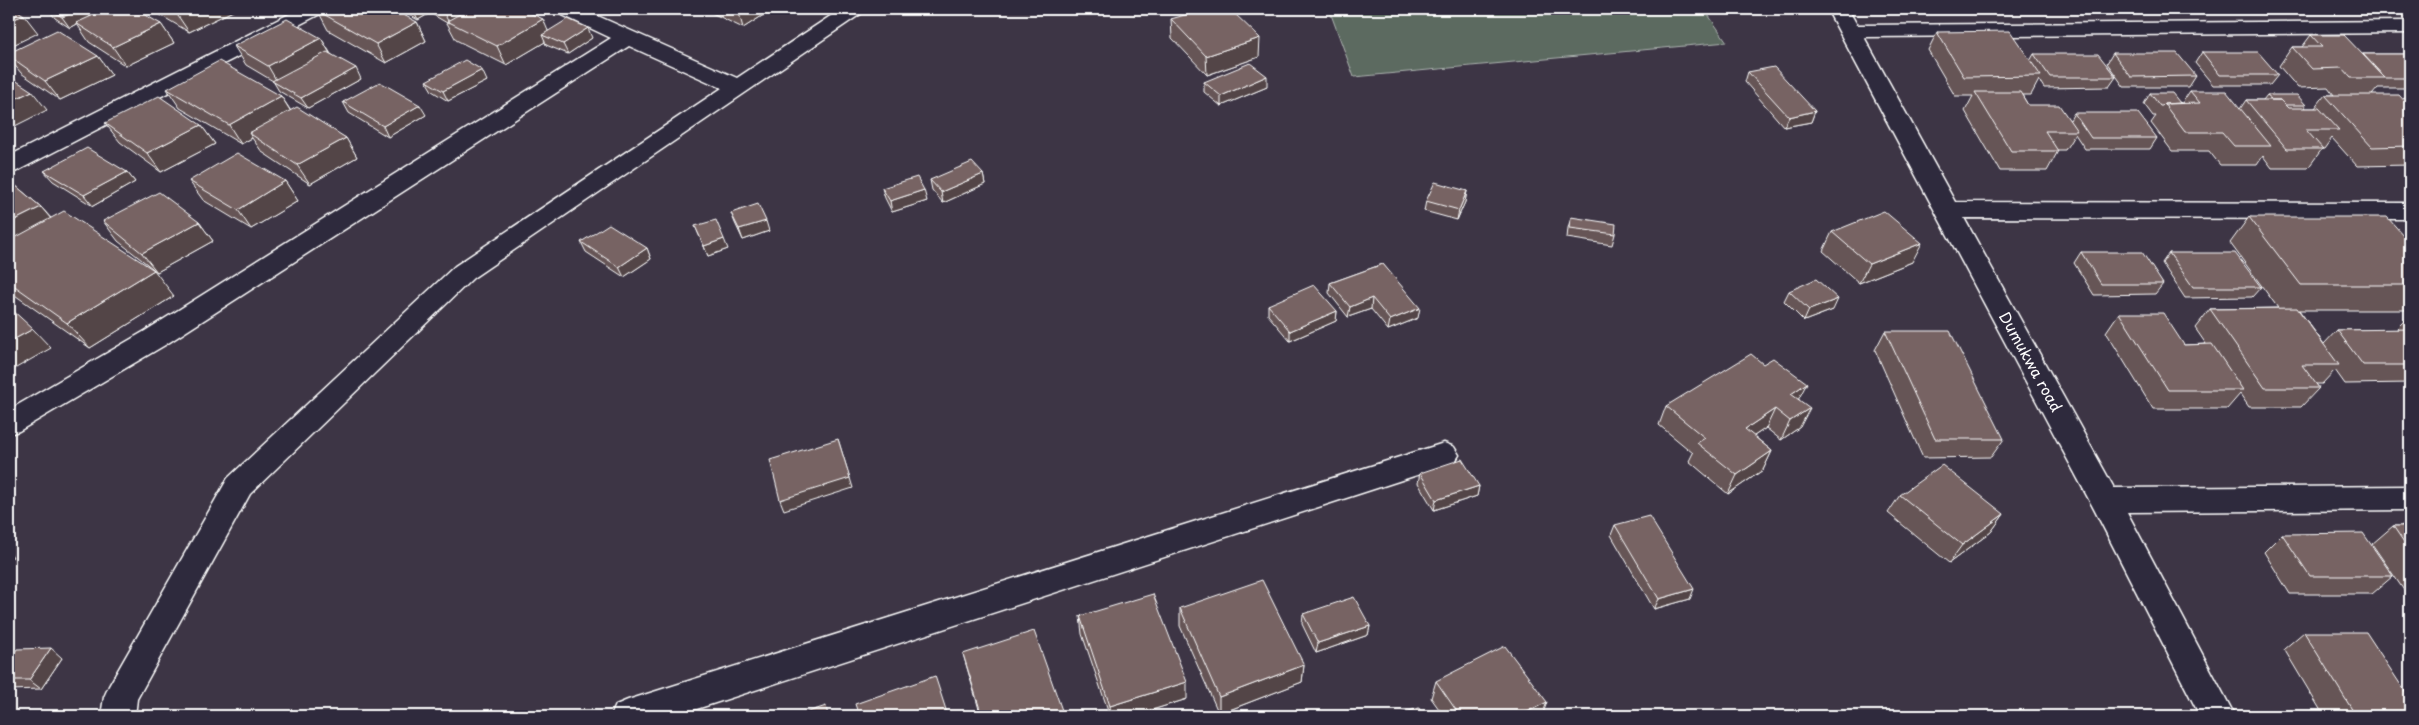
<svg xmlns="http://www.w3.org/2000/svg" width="2419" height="725" font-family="'Playpen Sans',sans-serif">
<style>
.green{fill:#5b6a60;stroke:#adb4b0}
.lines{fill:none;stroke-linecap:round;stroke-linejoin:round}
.minor-casing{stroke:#fff;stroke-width:3}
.minor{fill:#2f2a3d;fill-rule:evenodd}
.wall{fill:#665556;stroke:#fff}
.shaded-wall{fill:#534546;stroke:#fff}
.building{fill:#776364;stroke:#fff}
.labels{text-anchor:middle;stroke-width:4;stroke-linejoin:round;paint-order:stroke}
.street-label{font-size:15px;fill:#fff;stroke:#2f2a3d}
</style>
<rect width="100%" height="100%" fill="#3d3545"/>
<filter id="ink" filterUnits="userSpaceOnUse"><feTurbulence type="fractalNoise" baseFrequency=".02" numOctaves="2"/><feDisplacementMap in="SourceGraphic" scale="10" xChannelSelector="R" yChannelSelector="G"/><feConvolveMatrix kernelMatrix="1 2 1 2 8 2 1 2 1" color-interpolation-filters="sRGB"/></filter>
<g filter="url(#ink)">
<path class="green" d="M1329,9H1704L1727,42L1354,77Z"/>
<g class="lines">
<defs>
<path id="minor" d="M299,9H326L322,13L17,171L9,174V156Z
M554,9H582L737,78L841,9H866L862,13L473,278L250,494L137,699L135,716H101L104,697L109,686L228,478L455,266L722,88L629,46L165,345L19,431L9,434V410L145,331L611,38L558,13Z
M1827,9H1848L1857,25L2410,21V33L1864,37L1955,202L2410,203V219L1964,218L2114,488L2410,486V510L2127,512L2235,716H2200L2094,509Z
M1444,443L1454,447L1459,455L1454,463L675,716H611L616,705L628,700Z"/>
</defs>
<use href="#minor" class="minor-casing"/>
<use href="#minor" class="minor"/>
</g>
<path class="wall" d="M48,9H85L90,16L161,24L174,43L126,66L89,42L77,24L70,28L55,18Z
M150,9H237L189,32Z
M398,9H521L548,31L592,38L568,54L546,45L545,42L506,65L456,40L447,23L430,13L418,20Z
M711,9H773L743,28L712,13Z
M318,11L417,22L426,41L386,63L328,30Z
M1171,19L1259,57L1207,75L1172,38Z
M1937,32L2030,61L2034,54L2116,77L2109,87L2044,88L2039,80L2031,95H2022L2028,105L2070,120L2074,113L2157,138L2150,149H2085L2075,134L2065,150H2057L2058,151L2047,171H2000L1965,111L1973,96H1955L1928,50Z
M2311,35L2362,54H2410V88H2378L2372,95L2405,101L2409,96H2410V165L2357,166L2332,138L2324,149H2322L2308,168H2272L2263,156L2257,165H2220L2209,151H2172L2151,123L2156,116H2153L2144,104L2150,93L2182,103L2190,91L2240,109L2246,100H2263L2267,95L2306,105L2304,108H2315L2325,95H2334L2328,87L2298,88L2279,66L2292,47H2302Z
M321,38L331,54L361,79L308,108L279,91L273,81L246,65L234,46Z
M2202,52L2278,75L2270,85H2213L2195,63Z
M9,53L98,56L112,75L60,100L21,73L9,58Z
M2113,53L2196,76L2189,87H2124L2107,63Z
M1748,72L1815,111L1811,122L1784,127L1745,82Z
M426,81H487L448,101L432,91Z
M1204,82L1267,87L1221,106L1204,92Z
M167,89L281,96L291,111L346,138L357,157L310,184L262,152L252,138L241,144L180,108Z
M343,102L426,115L388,137L349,113Z
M105,123L201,125L215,144L161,172L120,142Z
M44,171L127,172L135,182L93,206L53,181Z
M983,174L985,184L943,203L932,190L930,180Z
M9,180L41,207L51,218L174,296L90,348L9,291Z
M189,181H285L298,201L251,229L203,200Z
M882,188L927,201L892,212L885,198Z
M1467,191L1465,202L1457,220L1424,211L1426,201Z
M731,213L769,231L743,240L735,223Z
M1571,217L1615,234L1612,245L1567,238L1568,228Z
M2249,217L2404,236H2410V310H2299L2324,344L2337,330H2398L2397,328L2410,315V383L2345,384L2335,370L2322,384H2316L2319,388L2301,407H2249L2240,394L2227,409H2153L2106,332L2119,313L2184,345L2206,344L2195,328L2210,309L2278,308L2230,243Z
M103,221L199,222L213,241L157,272L118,241Z
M695,226L728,249L708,256Z
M1832,232L1912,262L1859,283L1823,251Z
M581,242L647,248L651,259L624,277L586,252Z
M2081,252L2163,284L2155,294L2094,295L2074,263Z
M2169,253L2261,287L2252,297L2185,298L2162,263Z
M1383,264L1418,318L1388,330L1371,309L1348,317L1329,293L1330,283Z
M1789,291L1833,310L1804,321L1784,301Z
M1268,305L1337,311L1336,321L1290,341L1268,315Z
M1885,331L2004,439L1991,457L1923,458L1875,350Z
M1799,399L1800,427L1781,440L1766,428L1754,436L1772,451L1763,470L1728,494L1689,461L1693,453L1659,425L1666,406Z
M1420,473L1479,486L1477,496L1434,510L1418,483Z
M1900,495L2004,514L1991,532L1949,563L1888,513Z
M2410,518V599L2372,544L2393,526H2401Z
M1615,525L1690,599L1654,609L1611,535Z
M2282,534L2393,576L2372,594H2290L2264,552Z
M1180,608L1304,665L1302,682L1219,714L1180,626Z
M1303,614L1370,626L1368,635L1316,653L1302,624Z
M1080,616L1187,699L1133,716H1110L1082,634Z
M2304,632L2410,716H2324L2284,649Z
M963,654L1064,716H981Z
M62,658L41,689L9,690V661Z
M1436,681L1542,716H1444L1431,698Z"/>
<path class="shaded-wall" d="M82,9H85L91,18L76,23L77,24L70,28L62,17Z
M186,9H237L189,32L176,13Z
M412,9H428L430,13L418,20Z
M442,9H479L449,23Z
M738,9H773L743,28Z
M24,15L38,33L9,47V21Z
M543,19L551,38L542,35L545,42L506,65L497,46Z
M417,22L426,41L386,63L376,44Z
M161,24L174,43L126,66L113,47Z
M588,28L592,38L568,54L563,44Z
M321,38L332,57L279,85L268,66Z
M1260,38L1259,57L1207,75L1206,56Z
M98,56L112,75L60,100L45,81Z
M356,68L361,79L308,108L301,98Z
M482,70L487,81L448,101L443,91Z
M1267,76V87L1221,106V96Z
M32,91L47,110L9,129V102Z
M281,96L293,115L249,133L252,138L241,144L229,125Z
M420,105L426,115L388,137L383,126Z
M1815,111L1811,122L1784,127L1789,117Z
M201,125L215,144L161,172L147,153Z
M346,138L357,157L310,184L297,165Z
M127,172L135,182L93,206L84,195Z
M983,174L985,184L943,203L941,192Z
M285,181L298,201L251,229L238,210Z
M924,190L927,201L892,212L890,201Z
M1467,191L1465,202L1457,220L1459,210Z
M41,207L57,226L9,251V223Z
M766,221L769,231L743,240L739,229Z
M199,222L213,241L157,272L142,253Z
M724,239L728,249L708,256L704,246Z
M1922,243L1912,262L1859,283L1869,264Z
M647,248L651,259L624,277L619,267Z
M154,270L174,296L90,348L67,323Z
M1372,298L1371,309L1348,317L1350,307Z
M1838,299L1833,310L1804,321L1809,310Z
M1420,308L1418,318L1388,330L1390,320Z
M1337,311L1336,321L1290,341V331Z
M33,329L51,348L9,372V342Z
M1807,383L1797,402L1791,394Z
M1810,408L1800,427L1781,440L1790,421Z
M1775,409L1766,428L1736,448L1745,429Z
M838,439L853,488L784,510L780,500Z
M1772,451L1763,470L1728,494L1737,475Z
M1479,486L1477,496L1434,510L1436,500Z
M2004,514L1991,532L1949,563L1962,545Z
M9,551L13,557L9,559Z
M1694,589L1690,599L1654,609L1659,599Z
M1370,626L1368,635L1316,653L1318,643Z
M51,648L62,658L41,689L29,680Z
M1304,665L1302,682L1219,714V697Z
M1187,682V699L1133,716H1111L1110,706Z
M1547,702L1542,716H1519Z"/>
<path class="building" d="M9,9H15L24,15L9,21Z
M49,9H82L62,17Z
M107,9H135L161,24L113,47L76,23Z
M169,9H186L176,13Z
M323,9H392L417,22L376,44L318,11Z
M469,9H521L543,19L497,46L447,21Z
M1205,9H1230L1260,38L1206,56L1171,19Z
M287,19L321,38L268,66L234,46Z
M568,19L588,28L563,44L542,35Z
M57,30L98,56L45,81L9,56V53Z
M2010,31L2041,76L1964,77L1937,32Z
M2311,35H2344L2385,78H2351L2342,68L2312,69L2292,47H2322Z
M327,52L356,68L301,98L272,81Z
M2202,52H2258L2278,75H2220Z
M2113,53H2177L2196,76L2131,77Z
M2034,54H2098L2116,77H2050Z
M2363,54H2410V78H2385Z
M465,60L482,70L443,91L426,81Z
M219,61L281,96L229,125L167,89Z
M1250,63L1267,76L1221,96L1204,82Z
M1774,67L1815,111L1789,117L1748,72Z
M9,76L32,91L9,102Z
M380,82L420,105L383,126L343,102Z
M2190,91H2226L2271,146H2234L2222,132H2185L2164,104L2200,103Z
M1975,92H2020L2028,105H2059L2077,131H2045L2058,151H2011Z
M2150,93H2172L2180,103L2164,104L2162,106H2160Z
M2267,95H2297L2306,105H2285L2280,100H2271Z
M2325,95H2399L2410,107V146L2372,147Z
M159,96L201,125L147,153L105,123Z
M2246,100H2280L2288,108H2319L2339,130H2306L2323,149H2287Z
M297,107L346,138L297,165L249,133Z
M2074,113H2138L2157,138H2091Z
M87,148L127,172L84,195L44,171Z
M237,153L285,181L238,210L189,181Z
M972,162L983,174L941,192L930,180Z
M917,177L924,190L890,201L882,188Z
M9,180L41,207L9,223Z
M1435,182L1467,191L1459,210L1426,201Z
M159,192L199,222L142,253L103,221Z
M758,204L766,221L739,229L731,213Z
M64,211L154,270L67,323L9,282V241Z
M1884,211L1922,243L1869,264L1832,232Z
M1571,217L1616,224L1615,234L1570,228Z
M2249,217H2387L2404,236H2410V285H2301Z
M716,220L724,239L704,246L695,226Z
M609,224L647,248L619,267L581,242Z
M2081,252H2142L2163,284H2101Z
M2169,253H2235L2261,287H2193Z
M1383,264L1420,308L1390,320L1372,298L1350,307L1330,283Z
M1816,279L1838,299L1809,310L1789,291Z
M1314,285L1337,311L1290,331L1268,305Z
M9,307L33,329L9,342Z
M2297,308L2339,365H2302L2319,388H2265L2210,309Z
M2119,313H2163L2184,345L2212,344L2243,390H2168Z
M2410,329V365H2363L2337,330Z
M1885,331H1950L2004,439H1935Z
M1751,354L1763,364L1773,358L1807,383L1791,394L1810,408L1790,421L1775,409L1745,429L1772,451L1737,475L1697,443L1705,438L1666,406Z
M838,439L850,478L780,500L770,460Z
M1462,459L1479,486L1436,500L1420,473Z
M1942,465L2004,514L1962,545L1900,495Z
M1649,516L1694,589L1659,599L1615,525Z
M2393,526H2410V551Z
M2363,533L2393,576H2310L2282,534Z
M1262,580L1304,665L1219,697L1180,608Z
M1153,594L1187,682L1110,706L1080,616Z
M1354,597L1370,626L1318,643L1303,614Z
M1034,631L1064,716H982L963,654Z
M2304,632H2366L2410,699V716H2356Z
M1505,646L1547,702L1519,716H1460L1436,681Z
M51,648L29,680H9V661L17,649Z
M935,676L948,716H859L855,704Z
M826,706L828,716H796Z
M1419,708L1423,716H1393Z"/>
</g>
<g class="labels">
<g class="street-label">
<text transform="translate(2030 362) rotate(61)" y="5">Dumukwa road</text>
</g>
</g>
<rect width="2419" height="725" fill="none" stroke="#2f2a3d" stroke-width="30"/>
<rect x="15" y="15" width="2389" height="695" fill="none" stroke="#fff" stroke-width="2" filter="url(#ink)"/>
</svg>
